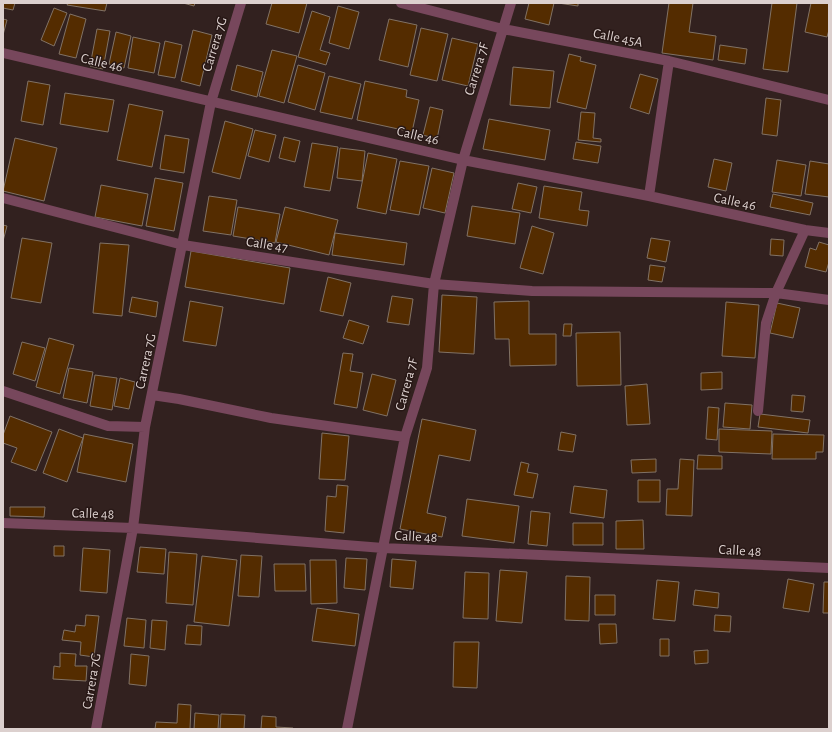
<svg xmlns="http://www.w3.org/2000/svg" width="832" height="732" font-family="'Alegreya Sans',sans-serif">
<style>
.building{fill:#542c00;stroke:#817265}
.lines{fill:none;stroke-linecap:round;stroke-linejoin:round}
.street{stroke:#77475c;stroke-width:10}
.labels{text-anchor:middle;stroke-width:3;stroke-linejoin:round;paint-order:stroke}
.street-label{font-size:14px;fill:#dcd0ce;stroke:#281816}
</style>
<rect width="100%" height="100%" fill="#32211f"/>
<path class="building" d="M3,3H15L13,10L3,8Z
M68,3H107L105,11L67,5Z
M183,3H195L194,6Z
M272,3H307L299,33L266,24Z
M529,3H554L549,25L525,19Z
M558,3H578V6Z
M669,3H693L689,32L716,36L713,60L662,53Z
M772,3H797L788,72L763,69Z
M811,3H829V30L827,37L805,32Z
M338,6L359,12L349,49L329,43Z
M54,8L67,13L54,46L41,40Z
M312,11L330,17L320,50L330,53L326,65L298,57Z
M70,14L86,19L76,58L59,54Z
M3,19L7,20L3,35Z
M389,19L417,25L408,67L379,60Z
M421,28L448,34L437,81L410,75Z
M97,29L110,31L103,69L90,66Z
M193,30L212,35L200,86L181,81Z
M116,32L131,36L124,68L109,64Z
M133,37L160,43L154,73L128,68Z
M452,38L478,44L468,86L442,80Z
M165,41L182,45L175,78L158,75Z
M720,45L747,49L745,64L718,60Z
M272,50L297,56L284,103L259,96Z
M569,54L581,57L580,61L596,65L586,109L557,102Z
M237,65L263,72L257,97L231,90Z
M298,65L325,73L315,110L288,102Z
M513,67L554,71L550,108L510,105Z
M640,74L658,79L649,114L630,108Z
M329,76L361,84L352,119L320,112Z
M28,81L50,85L43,125L21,121Z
M365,81L407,90L406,97L419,100L412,132L357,120Z
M65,93L114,100L108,132L60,124Z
M766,98L781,100L777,136L762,134Z
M129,104L163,111L152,167L117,160Z
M430,107L443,110L437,139L423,135Z
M581,112L595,113L593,138L601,139V142L578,140Z
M489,119L550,130L545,160L483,149Z
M225,121L253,129L240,179L212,172Z
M255,130L276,135L269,162L248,156Z
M165,135L189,139L184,173L160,169Z
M284,137L300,141L295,162L279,158Z
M15,138L57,148L44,201L3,191Z
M576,142L601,146L598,163L573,159Z
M312,143L338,147L330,191L304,187Z
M340,148L365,151L362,181L337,178Z
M368,153L397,159L386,214L357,208Z
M714,159L732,163L726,191L708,187Z
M777,160L806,165L801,196L772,192Z
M400,161L429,166L419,215L390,210Z
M810,161L829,164V197L805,194Z
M432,168L454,173L445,213L423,208Z
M155,178L183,183L174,231L146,226Z
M518,183L537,187L531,213L512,209Z
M101,185L148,194L142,226L95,217Z
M544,186L582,192L579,210L589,211L587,226L539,218Z
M773,194L813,203L810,215L770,207Z
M209,196L237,200L231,235L203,231Z
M472,206L520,213L515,244L467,236Z
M238,207L280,214L275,243L233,236Z
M285,207L338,220L329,255L276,242Z
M3,225L7,226L3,241Z
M532,226L554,233L543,274L520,268Z
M335,233L407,243L404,265L332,255Z
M22,238L52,243L41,303L11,298Z
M651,238L670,241L666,262L647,258Z
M771,239L784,240L783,256L770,255Z
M819,242L829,245V262L826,272L805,267L810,248L816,250Z
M100,243L129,245L122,316L93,313Z
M191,251L290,268L284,304L185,287Z
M650,265L665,267L662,282L648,280Z
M328,277L351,283L343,316L320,311Z
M442,295L477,297L474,354L439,352Z
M392,296L413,299L409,325L387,322Z
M132,297L158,302L156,317L129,312Z
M190,301L223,307L216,346L183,341Z
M529,301V334H556V365L510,366L509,339H495L494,302Z
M726,302L759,305L755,358L722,356Z
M777,303L800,308L793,338L770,333Z
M349,320L369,326L363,344L343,338Z
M564,324H572L571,336H563Z
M620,332L621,385L577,386L576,333Z
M49,338L74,345L60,394L36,387Z
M22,342L45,348L35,381L13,374Z
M343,353L353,354L350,371L363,373L357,408L334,404Z
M69,368L93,372L87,403L63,398Z
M722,372V389L701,390V373Z
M372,374L396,380L387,416L363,410Z
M95,375L117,378L112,410L90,406Z
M120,378L135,382L129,409L114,406Z
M647,384L650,424L627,425L625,386Z
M792,395L805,396L803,412L791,411Z
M725,403L752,405L750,429L723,427Z
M708,407L719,408L717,440L706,439Z
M760,414L810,420L808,433L758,427Z
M10,416L52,432L36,471L11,462L17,448L3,443V435Z
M422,419L476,430L470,461L439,455L427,513L446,517L442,537L400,529Z
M59,429L83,438L67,482L43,473Z
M719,429L772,431L771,454L719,452Z
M561,432L576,435L573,452L558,450Z
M322,433L349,436L345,480L319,479Z
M84,434L133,444L126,482L77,472Z
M773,434L824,435L823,452H816V459H772Z
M698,455L722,456V469H697Z
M656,459V472L632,473L631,460Z
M680,459L694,460L692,516L666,515L667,489H678Z
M521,462L529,464L527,472L538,474L533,498L514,495Z
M638,480H660V502H638Z
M337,485L348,486L344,533L325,531L327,496L336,497Z
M574,486L607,490L604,518L570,513Z
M467,499L519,506L514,543L462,536Z
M10,507H45L44,517L10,516Z
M531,511L550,513L547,546L528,544Z
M643,520L644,549H616V521Z
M573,523H603V545H573Z
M54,546H64V556H54Z
M140,547L166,549L164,574L137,572Z
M83,548L110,550L107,593L80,591Z
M169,552L197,554L193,605L166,603Z
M241,555L262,556L259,597L238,596Z
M202,556L237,560L229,626L194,622Z
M346,558L367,559L365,590L344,588Z
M392,559L416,561L413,589L390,587Z
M310,560H336L337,603L311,604Z
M274,564H305L306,591H275Z
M500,570L527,572L522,623L496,621Z
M465,572L489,573L488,619L463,618Z
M566,576L590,577L589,621L565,620Z
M788,579L814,584L809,612L783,608Z
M657,580L679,582L675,621L653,619Z
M824,582H829V613H823Z
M695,590L719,593L718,608L693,605Z
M595,595H615V615H595Z
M317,608L359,614L355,646L312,641Z
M86,615L99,616L94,657L80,655L81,642L62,640L64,630L75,632L76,625L85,626Z
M715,615L731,616L730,632L714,631Z
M127,618L146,620L144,648L124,646Z
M152,620L167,621L165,650L150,648Z
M599,624H616L617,643L600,644Z
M187,625L202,626L201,645L185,644Z
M660,639H669V656H660Z
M454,642H479L477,688L453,687Z
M708,650V663L695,664L694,651Z
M60,653L76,654L75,666H87L86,681L53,679L54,666L60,667Z
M131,654L149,656L146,686L129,684Z
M178,704L191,705L190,729H155L156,722L177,723Z
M195,713L219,715L218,729H194Z
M221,714L245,715L244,729H220Z
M262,716L276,717V727L293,728V729H261Z"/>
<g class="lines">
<path class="street" d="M401,3L503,29L669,61L829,100
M3,53L463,160L649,196L805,230L829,233
M649,196L669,61
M3,198L183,245L434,284L532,291L776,293L829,300
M3,391L108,426L145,427
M152,395L179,399L271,418L405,437
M758,411L766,323L776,293L805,230
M3,523L133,528L383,548L829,568
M96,729L133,528L145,427L211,102L241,3
M347,729L405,437L427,368L434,284L463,160L511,3"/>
</g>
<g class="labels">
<g class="street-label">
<text transform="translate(618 37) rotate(11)" y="5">Calle 45A</text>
<text transform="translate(214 44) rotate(-73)" y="5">Carrera 7G</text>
<text transform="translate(102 62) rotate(13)" y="5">Calle 46</text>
<text transform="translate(476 69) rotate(-73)" y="5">Carrera 7F</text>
<text transform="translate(418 135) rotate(13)" y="5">Calle 46</text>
<text transform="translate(735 201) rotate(12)" y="5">Calle 46</text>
<text transform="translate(267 244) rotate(9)" y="5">Calle 47</text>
<text transform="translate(145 361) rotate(-78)" y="5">Carrera 7G</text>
<text transform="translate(406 384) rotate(-75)" y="5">Carrera 7F</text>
<text transform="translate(93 513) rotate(2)" y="5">Calle 48</text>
<text transform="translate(416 536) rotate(3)" y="5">Calle 48</text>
<text transform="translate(740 550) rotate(3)" y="5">Calle 48</text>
<text transform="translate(91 681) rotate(-80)" y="5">Carrera 7G</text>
</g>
</g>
<rect width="832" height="732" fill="none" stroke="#dcd0ce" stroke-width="8"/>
</svg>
